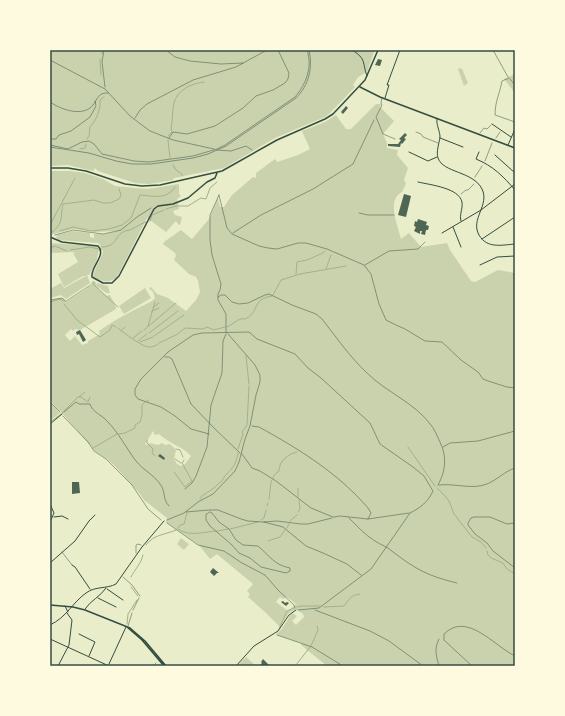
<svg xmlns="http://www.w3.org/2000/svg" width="565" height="716" font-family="'Archivo Narrow',sans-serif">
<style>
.green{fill:#cad2ad;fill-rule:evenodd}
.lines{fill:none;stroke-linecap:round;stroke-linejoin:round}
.stream{stroke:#a3b18a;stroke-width:1}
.building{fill:#4f6655}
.path{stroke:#344e41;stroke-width:0.5}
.service{stroke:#344e41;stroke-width:0.5}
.minor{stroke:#344e41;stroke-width:1}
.tertiary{stroke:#344e41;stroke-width:1.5}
.secondary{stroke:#344e41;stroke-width:1.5}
.rail{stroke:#7c8e77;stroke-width:1}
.neatline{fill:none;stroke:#344e41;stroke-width:1.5}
</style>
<rect width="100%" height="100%" fill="#e9edc9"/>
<path class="green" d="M50,50H373L374,52L367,72L358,77L353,85L355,87L330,113L325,117L275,138L224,168L174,178L173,180L149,184L135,183L98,171L95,168L93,171L68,165L50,166Z
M460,68L462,69L468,83L464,86L458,69Z
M515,74V93L504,79Z
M376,104H381L380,107L394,121L383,134L387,143V148L398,150L397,155L408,168L404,180L406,184L402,192C386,200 398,226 401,239L409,233L421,247L447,243L450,250L471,281L475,282L498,270L515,273V666H327L301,645V643L277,635V633L281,630L292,613L297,616L292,621L296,625L304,617L303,614L296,609L289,613L280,627L266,613L248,597L250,594L247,591L253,584L217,554L210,559L199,545L166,522L167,518L144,500L140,494L115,466L107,459L95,451L61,412L50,401V300L63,298L67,301L86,289L93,281L96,282C97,288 101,292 107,296L110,295L116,307V309L80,330L75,329L73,331L71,329L65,335L70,341L75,336L82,345L88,343V341L100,334L99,331C116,319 134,310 152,301L155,298L153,292L149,288L151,287L157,294L168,298L186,311L196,300L200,292L198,281L196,277L189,274L174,260L176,256L175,253L163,244L164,242L181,230L192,239L209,219L218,198L220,207H224L232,195L253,177L256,178V173L275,159L277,162L298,155L310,149L302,131L325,122L336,115L346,129H351ZM153,431L155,435L159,434C168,443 182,446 191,456L185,464L181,466L177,464L174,459L176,450L170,444L165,445L162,443L158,445L150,443L147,445L145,444ZM280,597L283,599L287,597L296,604L288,611L276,602Z
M50,171H70L85,173L103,179L115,186L134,188L148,189L179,184V194L181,196L177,199L179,209L173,211L175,215L182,217L180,225L178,224L176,221L166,232L147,218L117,277C109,284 103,281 94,278L93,274L103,253V250H99L96,262L89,275H87L90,283L66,299L61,295L50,298V289L61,283L64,288L86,276H83L64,287L58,274L78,262L73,253L76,252L50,253V243L96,246H101L98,243L59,240L56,238L57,235L72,231L90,233V237L94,238V234H105L118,231L95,232L73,229L50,235Z
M97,283L108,286L110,293H106L97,286Z
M145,288L151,298L124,314L119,306Z
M50,402L60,413L52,419L50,416Z
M181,538L189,544L184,550L177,544Z
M246,657L256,666H237Z"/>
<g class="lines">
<path class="stream" d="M102,54V50
M100,59L101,75
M168,136L172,132L171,128C173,120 172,111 174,103C177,90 192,83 204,82
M87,139L89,136L90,127C96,121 101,109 100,100L104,97
M168,140L170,158
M80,149L85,148L86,144
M173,165L176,170L182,174V176
M166,209L176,206H188L201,198L206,199L210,188L217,182
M150,221L152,215L164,210
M50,225L75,178
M60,231L73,227L92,231L109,229L122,225L131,218L140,195C153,196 167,200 175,187
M51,233C64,223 60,218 63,204L94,200L103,203H110L119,199L121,195L119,189
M102,247C118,246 113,238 123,232C125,230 129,231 132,229C136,227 140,224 146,222
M50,248L55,246L67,251
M70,250L90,247L98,249
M326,269L331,255
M296,274L297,262L307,260L323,253L325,251
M93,282L94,285L118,307
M273,295L281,280L300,274L346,266
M66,301L89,286
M50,302L60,299L63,301
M64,304L77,320L100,337L110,330L112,325L116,327
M154,307L159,303
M152,311L159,308
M148,326L155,302
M227,327C232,325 236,320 241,319C244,318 245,320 247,318C260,310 252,299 272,296
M118,328C124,333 142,347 149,347C152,347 156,346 158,344
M144,330L176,303
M121,331L125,327
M149,333L178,311
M154,336L184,315
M133,338L142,331
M138,341L147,334
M140,342L153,337
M159,343L176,335L185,328L203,329L207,327L214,330L225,327
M246,356L249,384
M79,397L85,392
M147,401L149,400
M62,413L78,397H81L88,402L90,397
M57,417L61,414
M50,422L57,417
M119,434L125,433L135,428V425L140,422L142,415V405L145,402
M147,440V443L153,449L152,453L155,456
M408,447L435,486
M93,448L117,434
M176,449L180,450L183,457
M238,449L243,434L242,432L247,425L249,386
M175,459L181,463
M174,472L185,487L192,481L182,463L184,460
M273,478L275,474L279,471C279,461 288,454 297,452
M298,488V497
M437,488L445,496L449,501L454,514L472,537L481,542L486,548
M200,499L202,496L214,488L219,483L221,482C229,468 235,471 238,453
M269,499L271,482L272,480
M267,506L268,503
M298,512L300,509L299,500
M261,520L264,518L266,510
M290,521L297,515
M178,528L180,525L184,524L187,513
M287,528L289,524
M178,529C189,537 203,532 216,531
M230,529L258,522
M217,531L228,529
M268,541L280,537L285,530
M146,545C154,534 165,535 176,530
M487,551L488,555L491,558L503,563L507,569L515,574
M131,577C135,569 141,564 143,555
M131,587L138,596
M297,607L302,606H320
M324,607L344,606C350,599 350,595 360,594
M127,624L128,614L137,600
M279,629L287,611L294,608
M311,646L318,630L317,626
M307,651L310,647
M295,666L307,651
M320,666H321"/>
</g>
<path class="building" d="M378,59L382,60L380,66L375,65Z
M346,106L348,108L343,114L341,112Z
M405,133L407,135L404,138L406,139L402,144L401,143L400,147L388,146V144H398L401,140L399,139Z
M404,194L411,196L406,217L398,215Z
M418,219L427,222L426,225L429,226L428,230H426L425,235L421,234L422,231H420V234L414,231L416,227L414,226L415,221L417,222Z
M80,330L86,340L83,342L79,334L77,335L76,332Z
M160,454L165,458L164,460L158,456Z
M72,482H79L80,493L72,494Z
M213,568L219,573H217L214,576L210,572Z
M283,601L285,603L287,602L289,603L286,606L281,602Z
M263,659L270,666H259L262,663L261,662Z"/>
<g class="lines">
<path class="path" d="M104,50L102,62L105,87
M166,50L175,57L190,61L221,64L243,63
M493,50L508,77
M50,60L105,89L130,116L150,131L173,140L214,149
M509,78L502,81C500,93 495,101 495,115L515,122
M510,79L515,85
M50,102C60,109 79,116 90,108C98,102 96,92 108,93
M135,118L140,110L147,104L193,80L236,67L267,50
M169,138L173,132L187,134L215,126L243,108L256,96L273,90L285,83L288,79L289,73L278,50
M496,138L500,132
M50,139H56L59,135L71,131L90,117L96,106L95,101
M50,145L68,149L82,142L89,141L94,144L102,154L134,161L149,162L193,156L217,149L225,145L295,97C306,84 313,67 307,50
M217,150L231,151L246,146L252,150
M485,161L492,143
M475,177L482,166
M461,194L466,190H468L474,184
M219,195L227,228L232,234L259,246L268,248L277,249L298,243H306L327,249L364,265L371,274L379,304L386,320L396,325L405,329L425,341L442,342L461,360L478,372L483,379L488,381L507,387L515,388
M219,195L210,215V240L212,255L221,284L220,290L218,294V300L226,314V332
M359,213L368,215H394
M233,233L261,215L313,189L353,164L374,120
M55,235L73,230L103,234L117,231L121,230L137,217L151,208
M365,265L389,251L418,249L425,242
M218,297L221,295H225L232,302L239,304L248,303L265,295L269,294L292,305L316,314L322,319C336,337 350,357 367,373C386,392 415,403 431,425C435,430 437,436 440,442C447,456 446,471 438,485
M50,300L62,298L65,301
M165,357H169L172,359L191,404L215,429L240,453
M50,402L60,412
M64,412L76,402L79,404H90C92,412 102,415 107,421C119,433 126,448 136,461C143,470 154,475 160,484C166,491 162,499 169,506
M63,416L88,442L94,451L106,459L132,485L148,509L161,520
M252,426L259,427C299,449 338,473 368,508L371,513L368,519
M209,434L191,429L175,416L161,407L138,399L135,395V389L141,379L168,352L193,335L202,333L249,332L257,339L295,354L308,368L321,378L370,423L380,444L413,467L424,476L433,491C428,502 420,508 410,513L371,569L319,608L298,610
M443,447L450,443L478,441L515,431
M242,454L252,468L260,471L276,481L311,508L333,517
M439,485C455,483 472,490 487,484C497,480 505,471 515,468
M185,489L192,483L196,476L207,447L211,405L222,373L223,341L226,334
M186,512L209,510H218L241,519L248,521L263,522L277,521L301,524H308L332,518
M210,512L212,513L219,522L229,529L236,540L243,545L258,546C270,556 274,565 290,568V571L286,573L261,567L250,558L239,553L232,545L210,526L206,520V515Z
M334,517L340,516L368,519L409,513
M349,518C357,526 365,535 375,541C381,545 388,547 393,552C417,570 428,576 457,583
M167,520L184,513L198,502L213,494L235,471L239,462L245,439L250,426L256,395L260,382V375L255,365L228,334
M264,522L283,527L306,546L323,553L347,564L361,575
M167,523L198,545L224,551L242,563L265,575L278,590L294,605L295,608
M515,523L507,524L490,517H474L471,518L468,523V525L475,534L487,543L493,551L515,568
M133,610L139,598
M315,610L370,631L389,641L423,666
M277,635L312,647L343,666
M153,666L156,663
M439,666C436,655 434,649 439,639
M472,666L444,640V634C467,611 494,646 515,656"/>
<path class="service" d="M382,98L381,103L382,105L376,117L383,134L395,139
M416,132L421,134L423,137L438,143
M480,133L484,128L487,129L491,125
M62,552L72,565
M136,553V545L138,544L141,545
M123,577L132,585L140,596
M128,626L132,613"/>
<path class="minor" d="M352,50C367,59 362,63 367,76
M385,98L389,85H387L400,50
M437,119C436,125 440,131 440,137C439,144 436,152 438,158C443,173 473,171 482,189C490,205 470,219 479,235C487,249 502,245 515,244
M492,124L511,137
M440,138L463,147
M508,145L515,129
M409,152L428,161L437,157
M479,152L476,159C493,166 503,176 515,190
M495,155L515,173
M418,182C431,185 459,188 462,202C463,209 459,215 461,221
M453,227L461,247
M442,233L481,210L515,184
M482,239L515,217
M480,265L497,257L515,256
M514,274H515
M50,424L62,414
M50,504L54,513L50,522
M54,517L62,516L68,519
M50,563L75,541L89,521L95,515
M72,565L75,567L90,589
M107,589L123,600
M98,598L116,607
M65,606L68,612
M85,609C90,601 101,596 106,588
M50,625C67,617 72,603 86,593C95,586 107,589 116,584L142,547L164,521
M79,634L95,642L89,656
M50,639L109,666
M109,664L126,627
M58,666L69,645L72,620L67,613
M236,666L254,646L278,631L289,615L296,610"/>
<path class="tertiary" d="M360,87L380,97L515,148
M50,605L73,607L85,610L130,628L145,641L166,666
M127,627L142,640L164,666"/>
<path class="secondary" d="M50,168H68L86,171L125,184L142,186L160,185L222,171L277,140L325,119L333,114L365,80L378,50
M50,237L62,242L98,246C107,255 90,267 92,277L103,283H112L119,276L154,209L158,206L173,204L188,198L207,182L215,178L217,173"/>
<path class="rail" d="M50,147L89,153L116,161L132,164H151L193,158L208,154L226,146L296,98C309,85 313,68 309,50"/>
</g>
<rect width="565" height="716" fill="none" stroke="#fefae0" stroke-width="102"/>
<rect x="51" y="51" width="463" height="614" class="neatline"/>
</svg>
